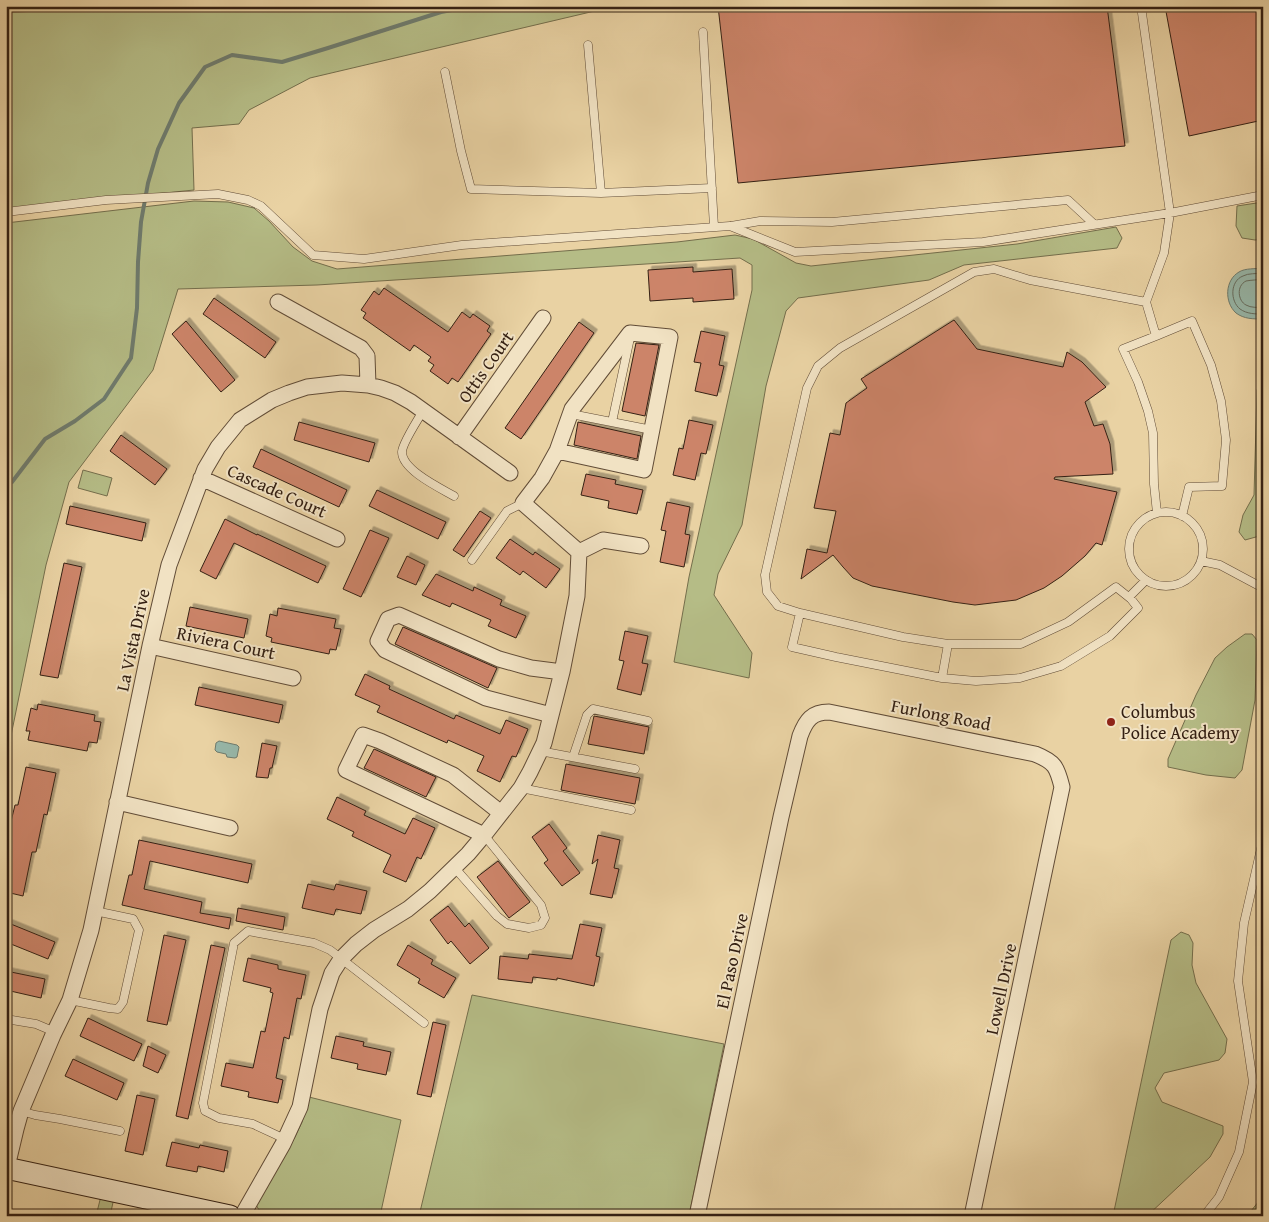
<svg xmlns="http://www.w3.org/2000/svg" width="1269" height="1222" font-family="'Gentium Book Plus',serif">
<style>
.green{fill:#b5bc86;stroke:#746e4c}
.water{fill:#97b7a9;stroke:#6f7b6d}
.lines{fill:none;stroke-linecap:round;stroke-linejoin:round}
.shore{stroke:#666c5e;stroke-width:1}
.stream{stroke:#6f7b6d;stroke-width:4}
.building{fill:#cc8469;stroke:#342013;filter:url(#shadow)}
.service-casing{stroke:#614c37;stroke-width:9}
.minor-casing{stroke:#614c37;stroke-width:17}
.secondary-casing{stroke:#342013;stroke-width:23}
.service{stroke:#f1e2c3;stroke-width:8}
.minor{stroke:#f1e2c3;stroke-width:15}
.secondary{stroke:#f1e2c3;stroke-width:21}
.poi-dot{fill:#8f2418;stroke:#f1e2c3;stroke-width:2}
.labels{text-anchor:middle;stroke-width:4;stroke-linejoin:round;paint-order:stroke}
.street-label{font-size:18px;fill:#342013;stroke:#f1e2c3}
.poi-label{font-size:18px;fill:#342013;stroke:#f1e2c3;text-anchor:start}
</style>
<defs>
<filter id="shadow"><feDropShadow dx="3.5" dy="-3.5" stdDeviation="0" flood-color="#0004"/></filter>
</defs>
<rect width="100%" height="100%" fill="#e9d2a3"/>
<filter id="stains"><feTurbulence type="fractalNoise" baseFrequency=".004" numOctaves="4"/><feColorMatrix values="0 0 0 0 .2 0 0 0 0 .09 0 0 0 0 .02 0 0 0 .5 -.17"/></filter>
<radialGradient id="worn" r=".72"><stop offset=".6" stop-color="#630" stop-opacity="0"/><stop offset="1" stop-color="#630" stop-opacity=".3"/></radialGradient>
<path class="green" d="M107,6H616L310,78L249,110L239,124L192,128L194,190L6,209V13Z
M194,201L228,202L254,208L269,221L293,247L312,261L337,269L677,242L735,235L753,239L796,263L811,266L1017,244L1116,227L1122,238L1117,248L964,265L929,280L798,298L786,311L766,386L742,525L718,574L714,595L752,653L749,678L674,662L689,577L752,290V265L740,258L317,285L178,289L153,370L69,482L46,565L6,760V223Z
M1263,202V239L1255,240L1242,238L1236,226L1237,206Z
M1263,378V535L1245,540L1239,532L1243,515L1254,495L1257,390Z
M83,470L112,478L107,496L78,488Z
M1245,634H1252L1257,640L1255,700L1242,770L1235,778L1206,775L1168,767V759L1196,695L1215,658L1227,647Z
M1181,932L1189,935L1193,943L1192,965L1196,983L1227,1039L1225,1053L1219,1060L1164,1073L1155,1088L1162,1102L1223,1126V1134L1210,1157L1147,1216H1113L1171,940Z
M472,995L724,1044L689,1216H419Z
M309,1097L401,1120L380,1216H272C261,1214 260,1212 255,1203L257,1196L295,1137L302,1122Z
M101,1196L114,1198L110,1216H96Z
M1263,1196V1216H1247Z"/>
<path class="water" d="M1263,268V319C1253,319 1244,319 1236,313C1224,302 1225,280 1239,272C1245,268 1256,269 1263,268Z
M219,741L237,745L239,747L237,757L235,758L227,757L226,754L217,752L215,750L216,743Z"/>
<g class="lines">
<path class="shore" d="M1263,273C1257,274 1248,273 1243,276C1230,281 1230,301 1240,309C1247,314 1255,314 1263,314
M1263,279C1258,280 1251,280 1246,281C1236,286 1238,301 1246,305C1251,308 1257,307 1263,308"/>
<path class="stream" d="M6,484L12,482L45,439L75,421L104,399L131,358L137,308L138,262L141,222L148,183L158,149L179,103L205,67L232,55L282,62L328,48L441,12L473,6"/>
</g>
<path class="building" d="M718,6H1107L1125,146L738,183Z
M1165,6H1263V120L1189,136Z
M693,267V272L732,269L734,299L693,302V298L650,301L648,270Z
M384,288L448,332L462,312L470,318L473,314L490,326L487,331L491,334L458,382L452,378L448,384L430,371L434,365L428,361L431,357L414,345L410,351L363,318L366,313L361,310L374,291L379,295Z
M214,298L276,342L265,358L203,314Z
M954,320L977,349L1063,367L1067,352L1082,362L1106,387L1085,402L1094,426L1103,424L1110,444L1113,474L1055,477L1054,479L1117,492L1102,545L1096,543L1085,556L1062,576L1044,588L1016,600L975,605L953,602L872,586L853,578L843,567L833,555L801,579L807,549L827,553L836,511L814,508L830,433L840,435L846,403L867,388L861,379Z
M186,321L235,380L221,392L172,334Z
M579,322L594,333L521,439L505,428Z
M701,331L725,336L719,365L724,366L717,396L695,391L701,363L694,362Z
M636,343L659,345L645,416L622,411Z
M689,420L713,425L706,454L701,453L695,480L673,475L679,448L683,449Z
M299,422L375,443L369,462L294,440Z
M578,422L641,436L637,459L574,445Z
M121,435L167,469L155,485L110,451Z
M261,449L347,490L339,507L253,467Z
M586,474L616,480L615,484L643,490L637,514L608,508L609,501L581,495Z
M377,490L446,522L438,539L369,506Z
M667,502L690,507L685,534L690,535L684,567L660,562L666,531L661,530Z
M70,506L146,523L142,541L66,524Z
M480,511L491,518L464,557L453,550Z
M225,519L257,535V534L326,566L318,583L234,543L216,579L200,571Z
M370,530L389,538L361,597L343,589Z
M510,539L533,555L535,552L560,569L546,588L523,571L520,575L496,558Z
M407,556L425,565L416,585L397,577Z
M64,563L82,567L58,678L40,675Z
M436,574L473,591L474,587L502,600L500,605L526,616L516,638L488,626L491,620L452,603L450,607L422,595Z
M190,607L248,619L244,638L186,626Z
M278,608L336,619L334,628L341,629L336,650L330,649L329,654L271,642L272,638L266,636L270,614L277,616Z
M403,627L497,668L488,688L395,644Z
M625,631L648,636L642,663L648,664L641,695L617,689L624,661L619,660Z
M365,674L390,686L389,689L454,719L456,715L500,734L506,720L528,729L516,757L512,756L500,782L477,771L484,756L448,740L447,743L377,712L380,706L355,695Z
M199,687L283,705L279,723L195,705Z
M38,704L95,715L94,721L101,722L97,743L89,742L87,751L28,740L30,731H26L31,708L37,710Z
M594,716L649,727L644,754L588,744Z
M262,743L277,746L272,768H270L268,778L256,777Z
M374,749L436,777L426,797L364,768Z
M566,764L640,778L635,804L561,790Z
M26,767L56,773L47,815L44,814L36,852H32L23,896L6,892V842L15,805H18Z
M337,797L366,811L364,815L405,834L413,818L435,828L421,859L417,857L406,882L383,872L391,855L352,836L354,832L327,819Z
M549,824L567,848L563,851L580,873L562,886L544,863L548,860L532,837Z
M598,835L620,840L614,868L619,869L612,898L590,894L598,859L592,864Z
M139,840L252,864L248,883L150,861L144,889L202,902L200,913L231,918L229,929L122,905L129,875H132Z
M498,861L530,902L509,918L477,877Z
M308,884L334,890L336,884L367,891L361,914L336,909L334,915L302,908Z
M448,906L465,927L469,923L489,948L470,964L451,941L448,944L430,920Z
M238,908L285,917L283,930L236,921Z
M6,922L55,942L48,959L6,942Z
M580,924L602,928L596,956L600,957L594,986L557,978V980L533,977L532,983L498,979L500,956L528,959L529,954L572,959Z
M164,935L186,940L167,1025L147,1021Z
M211,945L225,948L188,1119L176,1116Z
M408,945L433,960L431,964L456,978L444,998L418,983L420,979L397,965Z
M248,958L278,965V969L306,975L301,999L297,998L289,1039L284,1037L276,1078L283,1080L278,1103L248,1097L249,1092L221,1086L226,1063L253,1068L261,1031L265,1032L273,993L270,992L271,988L243,981Z
M6,971L45,979L41,998L6,990Z
M88,1018L142,1044L134,1061L80,1036Z
M433,1022L446,1025L431,1097L417,1094Z
M336,1036L364,1042L363,1046L391,1052L386,1075L357,1069L358,1064L331,1058Z
M148,1046L166,1055L158,1073L143,1066Z
M73,1059L124,1083L117,1100L65,1076Z
M137,1095L155,1099L143,1155L125,1151Z
M172,1142L199,1148L200,1145L228,1151L224,1172L198,1166L197,1172L166,1166Z"/>
<g class="lines">
<defs>
<path id="service" d="M1141,6L1170,213L1164,253L1146,302L1156,336L1123,349L1138,382L1148,411L1153,433L1154,484L1157,513
M703,32L714,227
M588,45L601,193
M445,72L461,151L471,189L601,193L712,188
M6,212L106,200L218,194L248,200L261,206L313,255L364,259L462,245L730,226L795,252L983,242L1170,213L1263,195
M731,226L760,221L832,222L1068,200L1095,225
M1156,336L1192,321L1211,365L1221,401L1226,440L1222,486L1189,487L1182,516
M423,411C418,419 402,445 402,452C402,470 440,488 454,496
M571,414L652,430
M612,422L630,338
M1129 549a37 37 0 1 1 74 0a37 37 0 1 1-74 0Z
M472,560L507,511L523,503
M1201,561L1220,565L1263,588
M1129,597L1146,580
M800,613L792,647L836,657L942,678L976,681L1020,678L1061,666L1110,636L1138,608L1131,599L1116,587L1068,622L1021,644H948L903,637L800,613L778,606L767,592L765,575L807,388L818,366L840,348L974,272L994,269L1030,280L1146,302
M942,678L948,644
M540,751L635,769
M573,757L587,715L593,709L648,721
M521,788L631,810
M454,867L497,916L507,924L529,928L541,925L545,918L541,905L484,835
M70,1000L109,1008L118,1009L123,1002L139,930L133,919L95,911
M6,1019L36,1024L55,1032
M21,1111L35,1115L60,1119L120,1131
M285,1139L253,1124L219,1118L205,1111L203,1103L234,943L248,931L314,943L330,950L424,1023
M1204,1216L1219,1197L1239,1152L1253,1082L1238,981L1244,923L1263,840"/>
<path id="minor" d="M278,302L361,348L367,356L368,385
M459,437L543,318
M557,451L644,470L670,337L630,333L572,409L557,451L542,478L523,503L579,552
M201,478L337,539
M579,552L603,540L641,546
M150,646L293,678
M551,715L486,698L385,650L378,641L388,619L399,615L499,659L531,668L562,672
M117,802L230,828
M484,835L346,770L363,735L380,741L453,775L501,813
M6,1171L16,1129L21,1111L53,1035L70,1000L91,930L150,646L169,565L205,469L218,447L240,420L272,400L289,393L307,387L342,383L368,385L381,388L395,393L411,402L510,473
M242,1216L283,1144L300,1107L320,1009L332,973L341,959L356,944L374,930L408,909L430,891L468,854L484,835L521,788L530,772L544,743L562,672L577,596L579,552
M697,1216L781,817L800,736C806,720 812,712 829,712L1035,754C1055,762 1057,767 1062,787L972,1216"/>
<path id="secondary" d="M6,1168L230,1216"/>
</defs>
<use href="#service" class="service-casing"/>
<use href="#minor" class="minor-casing"/>
<use href="#secondary" class="secondary-casing"/>
<use href="#service" class="service"/>
<use href="#minor" class="minor"/>
<use href="#secondary" class="secondary"/>
</g>
<circle class="poi-dot" cx="1111" cy="722" r="5"/>
<g class="labels">
<g class="street-label">
<text transform="translate(486 367) rotate(-55)" y="6">Ottis Court</text>
<text transform="translate(277 491) rotate(24)" y="6">Cascade Court</text>
<text transform="translate(133 640) rotate(-78)" y="6">La Vista Drive</text>
<text transform="translate(226 643) rotate(12)" y="6">Riviera Court</text>
<text transform="translate(941 715) rotate(11)" y="6">Furlong Road</text>
<text transform="translate(732 961) rotate(-78)" y="6">El Paso Drive</text>
<text transform="translate(1001 989) rotate(-78)" y="6">Lowell Drive</text>
</g>
<g class="poi-label">
<text x="1121" y="718">Columbus<tspan x="1121" dy="21">Police Academy</tspan></text>
</g>
</g>
<rect width="1269" height="1222" fill="none" stroke="#e9d2a3" stroke-width="25"/>
<rect x="8" y="8" width="1254" height="1207" fill="none" stroke="#342013" stroke-width="2.5"/>
<rect x="12" y="12" width="1244" height="1197" fill="none" stroke="#342013"/>
<rect width="100%" height="100%" filter="url(#stains)"/>
<rect width="100%" height="100%" fill="url(#worn)"/>
</svg>
